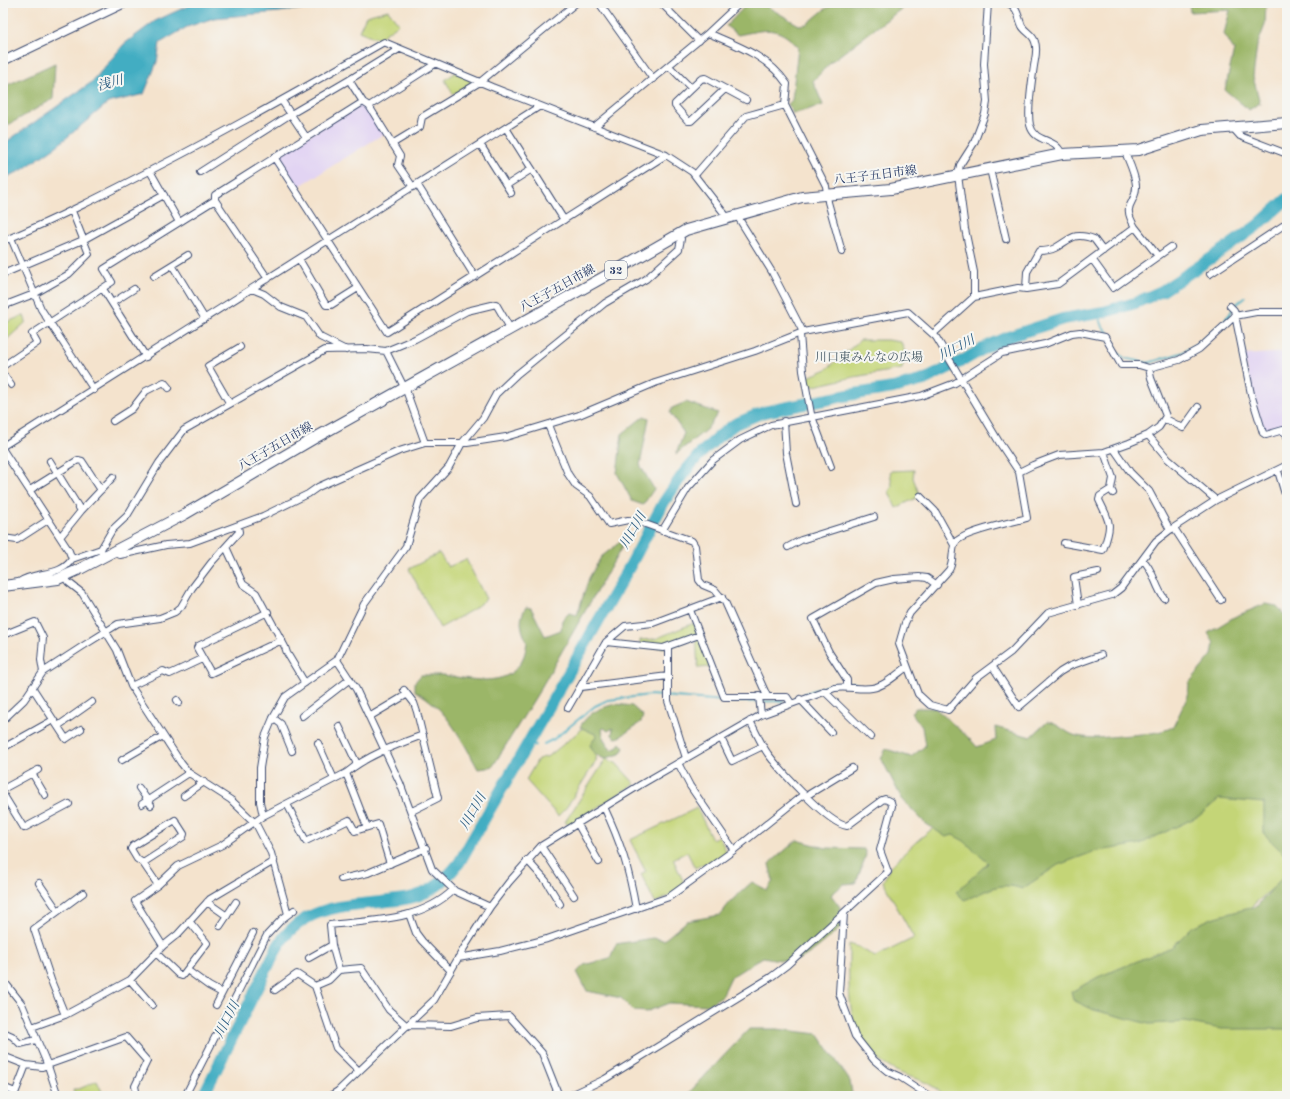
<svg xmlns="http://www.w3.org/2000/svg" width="1290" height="1099" font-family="'Old Standard TT','Noto Serif JP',serif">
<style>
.built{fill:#e2d4f3}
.green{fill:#c4d577;stroke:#70826a}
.forest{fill:#9bb668;stroke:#5b7263}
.water{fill:#43adc2;stroke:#2f6e90}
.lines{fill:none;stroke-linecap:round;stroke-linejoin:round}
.stream{stroke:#43adc2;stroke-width:2}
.river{stroke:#43adc2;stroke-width:12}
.minor-casing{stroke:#3c4a6f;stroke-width:8}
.tertiary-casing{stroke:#3c4a6f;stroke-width:10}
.primary-casing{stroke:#3c4a6f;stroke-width:12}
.minor{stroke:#fff;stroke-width:6}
.tertiary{stroke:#fff;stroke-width:8}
.primary{stroke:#fff;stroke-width:10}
.labels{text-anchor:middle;stroke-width:4;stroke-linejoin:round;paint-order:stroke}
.shield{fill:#f6f6f2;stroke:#5d6b8a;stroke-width:1}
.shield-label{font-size:11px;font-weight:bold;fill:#1b2f5e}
.street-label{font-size:12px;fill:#1b2f5e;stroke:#f6f6f2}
.park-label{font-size:12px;fill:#455864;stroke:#f6f6f2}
.water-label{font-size:13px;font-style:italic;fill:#295b81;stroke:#f6f6f2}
</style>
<rect width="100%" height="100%" fill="#f6f6f2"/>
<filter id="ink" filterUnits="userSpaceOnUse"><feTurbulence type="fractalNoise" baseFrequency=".025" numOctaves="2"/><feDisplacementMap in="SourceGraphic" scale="8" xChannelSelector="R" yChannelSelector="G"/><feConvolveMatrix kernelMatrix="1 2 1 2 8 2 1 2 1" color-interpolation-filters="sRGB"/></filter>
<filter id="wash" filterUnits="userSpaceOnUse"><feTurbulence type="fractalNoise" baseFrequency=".012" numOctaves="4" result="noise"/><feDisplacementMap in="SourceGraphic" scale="16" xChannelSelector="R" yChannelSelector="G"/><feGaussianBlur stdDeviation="0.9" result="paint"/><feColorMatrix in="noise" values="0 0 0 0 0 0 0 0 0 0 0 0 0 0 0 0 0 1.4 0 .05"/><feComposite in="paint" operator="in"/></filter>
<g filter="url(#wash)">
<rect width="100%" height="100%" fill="#f4e3cd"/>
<path class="built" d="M363,102L385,133L295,189L274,157Z
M1287,352V436L1283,430L1263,433L1243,355Z"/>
<path class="green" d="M388,10L399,24L378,39L359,31L366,16Z
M456,72L480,82L457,96L455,92L453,94L445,80Z
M24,315L26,322L3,343V324Z
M860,340H887L901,342L906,355L902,369L854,377L810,387L808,377L827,369Z
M914,470L913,478L920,496L896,508L889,492L892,486L890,471Z
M439,553L448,567L466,559L486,599L472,610L440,628L409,569Z
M694,623L712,667L698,668L696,637L668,648L640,646V640L655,639Z
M588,724L601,735L593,742L597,747L596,761L566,808L558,816L526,780L538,759L549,756Z
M1240,734L1287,836V876L1184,964L1287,1017V1096H944C928,1079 914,1080 896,1071C843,1045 849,994 849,944L859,947L875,957L914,938L883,882L890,867L918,840L945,819Z
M606,759L616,763L635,784L569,825L565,822Z
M697,808L712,839L719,836L727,853L695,868L687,852L673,859L686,887L655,903L641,874L646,871L630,840Z
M97,1081L104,1096H75L73,1089H79Z"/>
<path class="forest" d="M748,3H761L799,25L807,24L825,9L835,3H909L832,61L813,81L823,105L793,114L788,104L792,100L798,47C777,24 765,30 738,35L726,26Z
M1189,3H1266L1265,25L1257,46L1253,77L1260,103L1249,110L1225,90L1234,50L1224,34L1230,10L1190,12Z
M55,63L53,99L3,128V87Z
M686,402L718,413L707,429L676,454L684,433L670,413L672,408Z
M644,416L649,418L640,465L654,489L643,505L632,501L617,473L622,434Z
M620,542L622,547L538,693L493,766L487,768L478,769C462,740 446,707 415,691V682L421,675C428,675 435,675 443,675C467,678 508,690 522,660C525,655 526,648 527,642C521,629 518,620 526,607L531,608L545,636L561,630L562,620L569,613L577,615L589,578L601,557Z
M1265,604L1277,606L1287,618V857L1264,834V803L1219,799L1199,816L1140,844L1093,852L1058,865L1022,889C998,880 987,892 964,900L956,892L988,863L964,841L953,835L946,837L925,823L902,799L881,758L886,749L911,757L925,746L922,727L911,712L916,708H935L970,739L977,747L996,740L995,727L1031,737L1047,722C1059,723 1066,734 1077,736C1096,740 1113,736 1132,735C1148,733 1157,734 1173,727L1188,696L1189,683L1212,655L1214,643L1208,633L1234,617Z
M616,704L632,706L643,716L641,722L620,737L616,738L612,735L613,728L608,731L604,728L602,729L604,740L611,750L616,748L620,743L624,748L620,754L604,759L594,753L590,745L597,735L580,727C587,713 602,707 616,704Z
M797,840L826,848L864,849L866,855L856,883L844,884L831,895L840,907V928C832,936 807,958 797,960C786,962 774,959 763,957L731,977L722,996L707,1005L669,1003L646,1012L634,1011L621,998L587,991L577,972L584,965L610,958L616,944L653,938L664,940L687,921L720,915L731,901L752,882L767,890L773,881L769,864Z
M1287,872V1029H1221L1185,1022L1149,1024L1094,1010L1073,1000L1071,992L1098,977L1172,947L1192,927L1212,918L1257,906Z
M749,1029H777L818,1034L850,1081L852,1093L848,1096H686Z"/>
<path class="water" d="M194,3H349L279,12L214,18L187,27L160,43L157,62L144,94L108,103L58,145L22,170L3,179V144L92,82L124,44L155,21Z"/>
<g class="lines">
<path class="stream" d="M1098,313L1103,327L1110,335L1116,351L1124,358L1148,363L1181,353L1199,343L1216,329L1230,314L1233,307L1245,297
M804,694C821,687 836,681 855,683
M544,744L554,739L595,706L608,700L650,695L737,702L783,701
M523,747L536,745"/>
<path class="river" d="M203,1096L278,946C303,905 346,906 389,901C400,900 411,899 422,894C438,888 449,875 459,863L630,566L664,502L683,474L699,455L718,437L735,424L764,412L849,395L893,388L924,380L964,360L988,346L1011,336L1063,319L1104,312L1135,303L1162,291L1222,251L1258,225L1287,199"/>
</g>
</g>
<g filter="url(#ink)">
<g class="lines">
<defs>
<path id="minor" d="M599,3L653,79
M661,3L699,41
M1008,3C1018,7 1018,17 1022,26C1025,32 1033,34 1035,42C1038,49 1035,59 1034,66C1032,80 1027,112 1030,125C1035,144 1054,136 1062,154
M708,33C738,46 768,56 787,84L785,105L826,186L828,202L842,252
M669,66L691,88
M725,89L691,121H688L675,106V104L701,79L705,78L746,100
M282,101L306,137
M363,102L369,106L400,156L398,165L413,187
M369,106L435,64
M594,127L708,33L740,3
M1232,127L1240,136L1287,154
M506,128L564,220
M392,144L420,127L422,117L480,82L576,3
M480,144L511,193
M274,157L387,332L666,155
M990,169L1006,239
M150,171L179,222
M200,172L291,114L349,80
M695,175L746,116L785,105
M417,184L475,277
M507,185L532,169
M215,200L268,279
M736,214L772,272L803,332
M1135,227L1158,256
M11,238L41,309L94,390
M3,241C57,219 109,192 161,165C237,126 311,84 384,42L492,87L666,155L692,172L727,217
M299,259L326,305H331L358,288
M1092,259L1113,288L1171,247
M172,265L205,319
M3,274L83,240L164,195
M1210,274L1287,223
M154,276L188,255
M103,289L146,357
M252,289L264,294L281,307L306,317L320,337L346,350
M1026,289L1027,272L1039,251C1044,251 1051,250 1055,248C1070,240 1073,231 1094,239L1103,251
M974,297V272L965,229L958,175L960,165L974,143L985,114L987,102L984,64L988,3
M112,303L134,289
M3,306L34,294L69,274L89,254L72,211
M1230,306L1234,310L1251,394L1263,433L1266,435L1283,430L1287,436
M800,334L803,371L811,414L831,467
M933,334L974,297L1018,288L1026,289L1058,284L1135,227C1120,202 1137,206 1136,185C1135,174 1129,162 1125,152
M386,351L407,393L425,443
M3,366L37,343L32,334L112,282L104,269L215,200V195L363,102L349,80L399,49
M3,374L11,385
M230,404L208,366L240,347
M1166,419L1183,428L1198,407
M113,421L132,409L146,391L164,382L169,388
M784,421L786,453L796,504
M548,425L568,474L576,486L590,496L609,524L628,520L637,521L692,541L695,546L699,580L703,585L715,590L725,602L767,696
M1148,435L1168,459L1216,500
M3,446L540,106
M1114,449L1130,472L1149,491L1170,530
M3,450L69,551L72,559C60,578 36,570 19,582
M1104,452L1113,478L1111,489
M50,461L81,511
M1278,471L1287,501
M1019,472L1033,465L1059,455L1104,452L1129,443L1148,435L1159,427L1166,416L1151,378L1149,368L1179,360L1199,349L1235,316L1256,312H1287
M30,490L78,460L82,461L101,490
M920,496L935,511L954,545
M1174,528L1221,600
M662,531L688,488L713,460L740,440L771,425L921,396L955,383L1002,353L1045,344L1072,333L1080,332L1105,337L1121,365H1139L1149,368
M60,537L81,511L113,477
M3,538L17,540L48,520
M1064,543L1103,550C1112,525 1111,524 1099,500L1100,496L1111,489L1113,493
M226,547L243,584L256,593L285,647L287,653L305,683
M788,547L801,540L874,517
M114,552L120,555L166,545L190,543L263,516L308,494L318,487L399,451L425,443H467L506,437L579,415L655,383L755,351L803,332L908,312L936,337L999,442L1019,472L1027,518C1014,522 961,532 955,543C951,552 954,562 949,570L910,613L905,623L899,644L918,694L930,705L948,710L976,678L1011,652L1048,613L1112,595L1121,588L1156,541L1170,530L1216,500L1287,465
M103,557L101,549L112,530L127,516L159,463L184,430L325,350L367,349L386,351L415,339L467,311L496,304L510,328
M72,559L101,549
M1143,560C1154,571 1155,586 1164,598
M65,577L68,582L82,593L117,650L131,686L181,763L189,773L231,800L254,822
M1078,605L1074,577L1098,572
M690,610L724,697H787L791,703
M268,612L198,646L197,648L211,673L282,640
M3,635L35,622L43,638L41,660L43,672
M606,642L625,626L653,623L722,597
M668,648V701L686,758
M337,660L356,689L400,783L432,869L455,891L490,907
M993,667L1019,707L1060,672L1070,666L1101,655
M131,686L163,671L170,674L202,659
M847,686V680L829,652L813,619L876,583L894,579L919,577L927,578L937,585
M32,687L66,739L81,729
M581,687L668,676
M404,690L414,703L417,712L438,798L412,811
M824,691L871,737
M759,696L761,715
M800,699L831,732
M177,700L179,703
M568,708L606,642L663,648L699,635
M302,716L350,679
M369,717L406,695
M273,718L281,724L292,751
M3,720L24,700L43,672L83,646L118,624L160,618L175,612L181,607L192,588L211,563L239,532L238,526
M58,726L92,702
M339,726L357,764
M721,738L732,761L763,746
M318,743L334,779
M3,748L53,720
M122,760L163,736
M678,763L690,786L734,850
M32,773L45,795
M346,773L367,827
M139,788L151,805
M3,789L38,770
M3,794L24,828L69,804
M184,796L204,782
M806,796L852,768
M142,804L189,773
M287,804L306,841L349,820L355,831L378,824L390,864
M604,807C621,843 629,869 636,909
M263,816L260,802V768L265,737L273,718L285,697L337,660L364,604L406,546L420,499L449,467L462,443L483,418L496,394L516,375L605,303L646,279L679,249L681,239L678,234
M255,822L271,853L288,914
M577,823L599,862
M541,846L574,896
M527,860L546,881L560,904
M143,863L183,837L184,834L175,820L133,846L131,849L137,859L143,863L158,885
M341,879L368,873L426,848
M39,883L58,911
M207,902L227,916
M844,913L839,993L855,1036L874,1060L887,1071L900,1077L929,1096
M409,914L416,933L422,941L451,971
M220,926L236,902
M163,946L135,901L158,885L178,866L222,845L263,816L346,773C368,755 396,745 423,735
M156,953L179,975L182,976L207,943L189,921
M309,958L332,945
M458,958L500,951L547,939L669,897L734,850L804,794
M187,970L209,986L222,993
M339,970L332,945L330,925C372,920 421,921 453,890
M3,980L22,1004L48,1066L58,1096
M130,980L152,1005
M275,990L297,974L315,986
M216,1005L253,933
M65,1015L52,983L34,929L83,893
M409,1025L451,1026L477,1018L509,1016L542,1053L559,1096
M32,1027L65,1015L130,980L163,946L178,934L210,899L274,861
M3,1032L12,1036L20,1044L36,1040
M3,1056L26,1065L42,1067L126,1037L147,1061L135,1086L137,1096
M359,1071L336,1048L315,986L329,980L339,970L361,968L389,1010L407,1026
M3,1087L15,1092
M14,1096L26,1065
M185,1096L267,935L282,919L294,910
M330,1096L338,1091L434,1000L464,948L490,907L509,882L541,846L640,785L761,715L835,688C847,686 860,690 872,688C885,686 897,674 907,667
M569,1096L605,1079L771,977L787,965L888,872L880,850L892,806L891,802L885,799L882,800L847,826C828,824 780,770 768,754C761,744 756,732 750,721"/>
<path id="tertiary" d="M3,61L125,3"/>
<path id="primary" d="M3,586L58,579L80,569L185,514L313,439L620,268L686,230L802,197L891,189L1062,154L1139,150L1202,130L1287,123"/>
</defs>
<use href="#minor" class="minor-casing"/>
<use href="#tertiary" class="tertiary-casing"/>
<use href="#primary" class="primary-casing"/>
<use href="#minor" class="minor"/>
<use href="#tertiary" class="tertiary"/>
<use href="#primary" class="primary"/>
</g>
</g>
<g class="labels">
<rect class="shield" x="605" y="261" width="22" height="18" rx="3"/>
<g class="shield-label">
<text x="616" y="274">32</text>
</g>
<g class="street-label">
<text transform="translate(875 175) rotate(-7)" y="4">八王子五日市線</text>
<text transform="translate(557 288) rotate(-29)" y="4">八王子五日市線</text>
<text transform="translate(275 446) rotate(-30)" y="4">八王子五日市線</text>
</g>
<g class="park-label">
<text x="869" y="361">川口東みんなの広場</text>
</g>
<g class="water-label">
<text transform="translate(110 82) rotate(-15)" y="5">浅川</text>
<text transform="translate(956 347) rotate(-27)" y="5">川口川</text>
<text transform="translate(632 530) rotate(-60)" y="5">川口川</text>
<text transform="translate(472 811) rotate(-60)" y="5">川口川</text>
<text transform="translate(226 1019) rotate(-63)" y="5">川口川</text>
</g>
</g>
<rect width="1290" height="1099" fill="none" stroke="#f6f6f2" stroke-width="16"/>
</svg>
